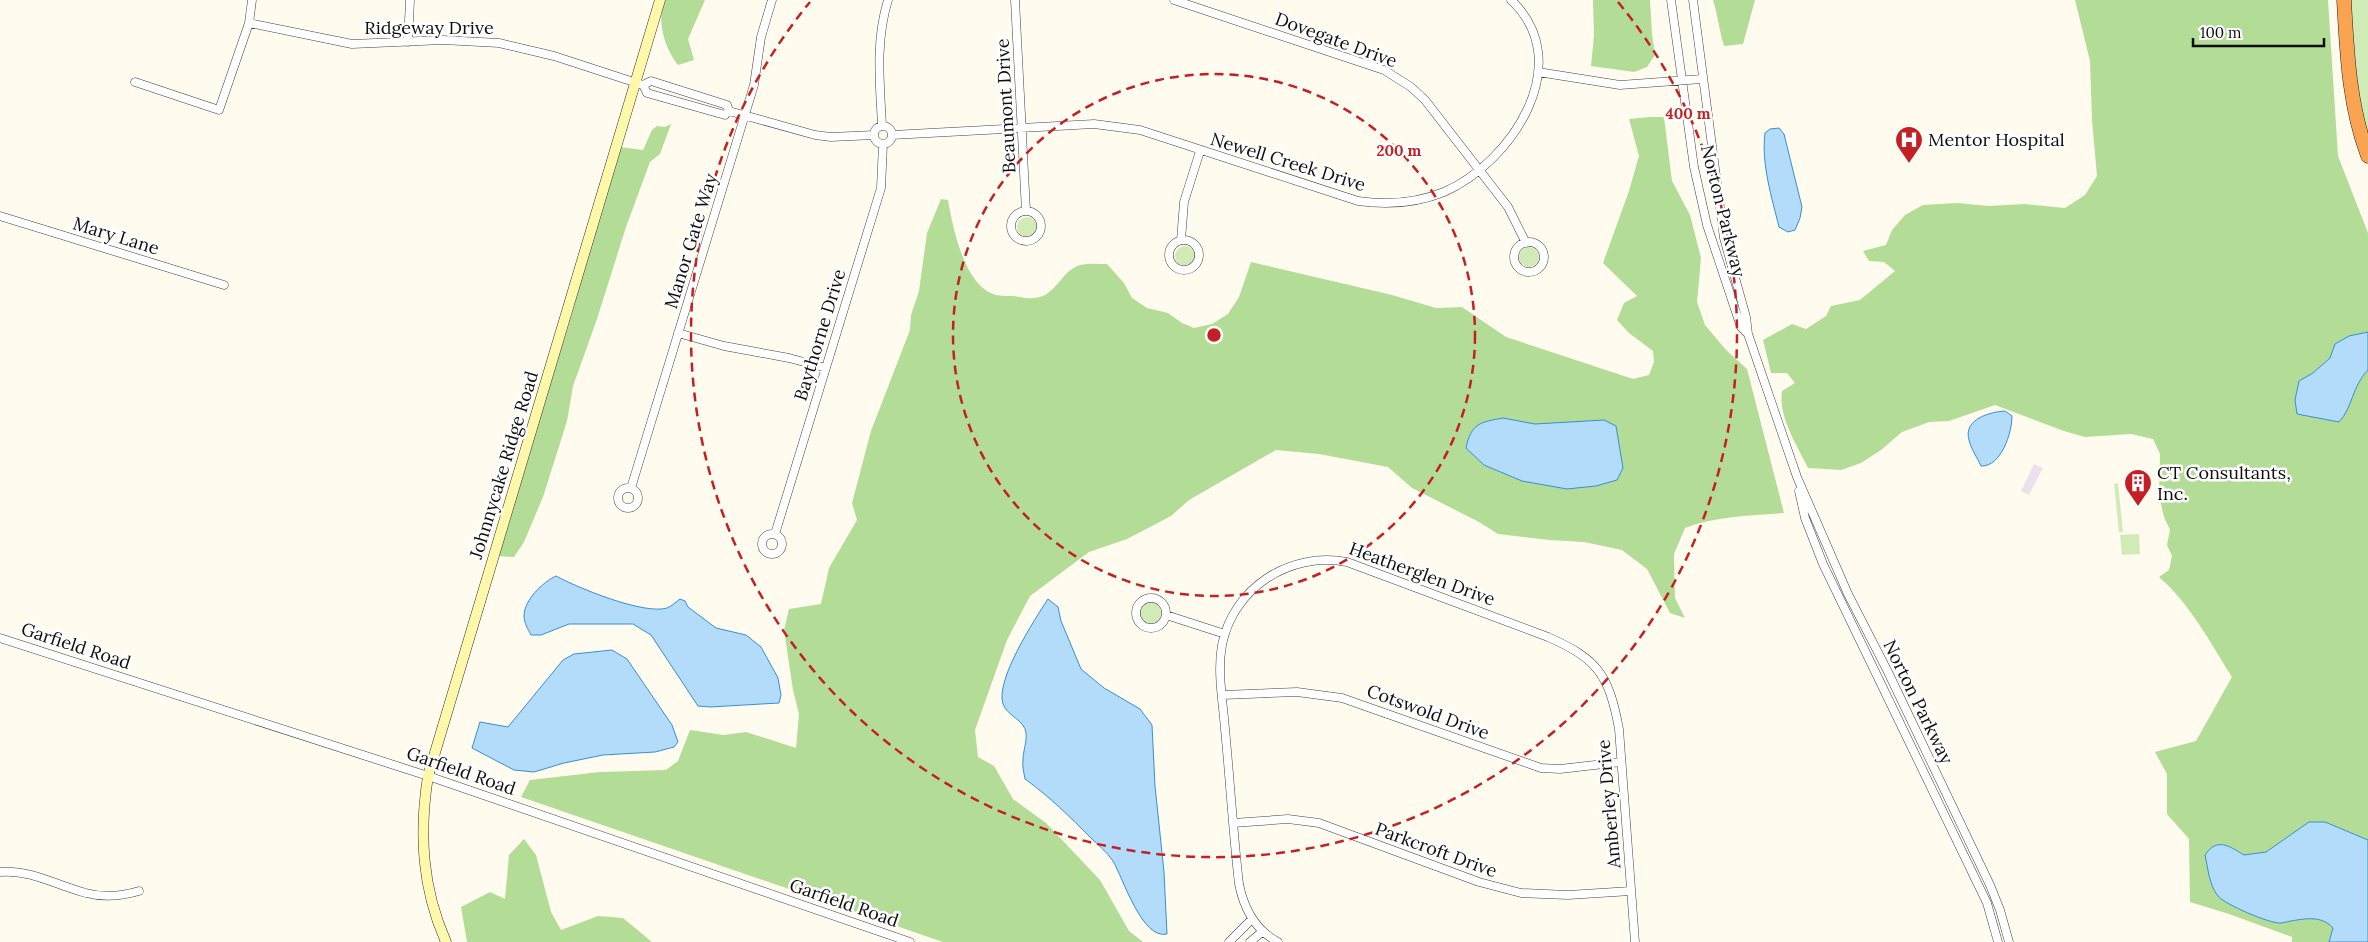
<svg xmlns="http://www.w3.org/2000/svg" width="2368" height="942" font-family="Lora,serif">
<style>
.industrial{fill:#ece2ed}
.green{fill:#d1ebb7}
.forest{fill:#b3dd96}
.water{fill:#b2dcf9;stroke:#368fd3}
.lines{fill:none;stroke-linecap:round;stroke-linejoin:round}
.street-casing{stroke:#414141;stroke-width:9}
.secondary-casing{stroke:#303030;stroke-width:11}
.highway-casing{stroke:#1f1f1f;stroke-width:15}
.street{stroke:#fff;stroke-width:8}
.secondary{stroke:#fff8aa;stroke-width:10}
.highway{stroke:#faa452;stroke-width:14}
.ring{fill:none;stroke:#c42023;stroke-width:2.5;stroke-dasharray:9 6}
.labels{text-anchor:middle;stroke-width:5;stroke-linejoin:round;paint-order:stroke}
.street-label{font-size:18px;fill:#0e0e0e;stroke:#fff}
.poi-label{font-size:18px;fill:#0e0e0e;stroke:#fff;text-anchor:start}
.centre{fill:#c42023;stroke:#fff;stroke-width:2.5}
.ring-label{font-size:15px;text-anchor:middle;font-weight:bold;fill:#c42023;stroke:#fff;stroke-width:5;stroke-linejoin:round;paint-order:stroke}
</style>
<rect width="100%" height="100%" fill="#fffcef"/>
<path class="industrial" d="M2034,464L2043,468L2029,495L2021,491Z"/>
<path class="green" d="M2349,0H2368V139L2359,108Z
M1017 227a10 10 0 1 1 20 0a10 10 0 1 1-20 0Z
M1175 256a10 10 0 1 1 20 0a10 10 0 1 1-20 0Z
M1519 257a10 10 0 1 1 20 0a10 10 0 1 1-20 0Z
M2118,483L2123,532H2119L2114,484Z
M2139,534L2140,554L2122,555L2120,535Z
M1139 613a11 11 0 1 1 22 0a11 11 0 1 1-22 0Z"/>
<path class="forest" d="M664,0H705L688,39L694,60L678,65C664,47 657,22 664,0Z
M1593,0H1650L1652,34L1655,55L1647,67L1634,72L1591,66L1594,35Z
M1713,0H1755L1743,44L1724,46C1719,31 1718,15 1713,0Z
M2075,0H2328L2338,156L2368,233V942H2292V937L2229,914L2190,902L2189,839L2167,814V774L2155,752L2196,741L2232,677C2210,642 2190,604 2159,577L2169,570L2172,556L2167,545L2170,530L2164,517L2159,496L2160,454L2153,439L2131,434L2085,437L2064,431L1995,405L1949,421L1929,422L1902,432L1881,450L1861,463L1841,470L1808,468C1797,445 1778,417 1782,391L1795,383L1787,373H1771L1763,340L1792,324L1806,329L1826,316L1831,306L1860,300L1895,271L1884,262L1869,261L1863,251L1886,245L1892,230L1905,215L1923,205L1957,203L1989,206L2024,204L2065,208L2085,195L2097,176L2092,120L2090,61Z
M1650,117H1664L1672,181L1690,215L1701,258L1697,302L1705,325L1726,350L1747,369L1784,513C1751,516 1716,516 1685,528L1674,554L1675,598L1685,618L1670,613L1647,569L1622,550L1584,542L1549,540L1498,534L1479,522L1412,488L1388,467L1319,454L1276,450L1189,500L1171,516L1127,539L1089,552L1030,596L1007,640L975,730L978,757L994,766L1013,799L1046,823L1100,880L1129,931L1143,942H943L521,797L530,780L600,772L666,770L678,761L690,730L723,735L746,732L796,748L799,714L793,690L784,630L789,609L821,604L829,568L857,520L852,503L871,431L910,330L911,315L919,291L927,233L941,199L948,200C953,228 964,286 996,295C1001,296 1007,296 1012,296C1025,297 1032,301 1045,295C1058,288 1065,269 1080,265C1088,263 1099,264 1107,264L1124,283L1132,298L1147,308L1168,313L1182,323L1194,328L1212,324L1228,314L1239,297L1251,262L1392,295L1436,308L1462,307L1506,337L1633,379L1649,375L1654,362L1653,351L1629,333L1617,320L1624,303L1637,296L1603,263L1629,191L1639,156L1629,119Z
M671,124L660,154L650,162L626,227L597,319L573,386L567,421L543,497L524,542L514,557L496,556L573,311L584,266L620,147L643,150L652,130L657,126L665,127Z
M524,839L536,855L551,912L561,930L598,916L623,918L652,942H467L461,907L490,892L505,899L509,855Z"/>
<path class="water" d="M1779,128L1784,134L1802,207L1800,218L1795,230L1788,232L1779,227C1772,198 1761,164 1765,133L1770,129Z
M2368,332V370C2352,386 2353,407 2339,422L2297,414L2295,400L2299,381L2313,373L2330,358L2335,344L2349,336Z
M2005,411L2012,416C2012,433 2001,467 1981,466C1977,457 1971,449 1969,440C1963,419 1990,412 2005,411Z
M1503,418L1535,424L1604,420L1616,426L1623,468L1617,480L1596,486L1567,489L1522,481L1484,465L1466,448C1471,423 1481,422 1503,418Z
M556,576C578,588 644,615 667,608C672,606 676,602 680,599L685,601L688,607L716,628L746,635L761,647L778,678L781,695L779,703L710,707L698,706L651,635L633,624H569L541,635H531C528,629 524,623 524,616C524,600 543,582 556,576Z
M1048,599L1058,607L1061,621L1081,669L1104,688L1140,709L1152,725L1155,786L1164,872L1167,934C1142,940 1123,878 1113,861C1107,852 1098,845 1091,838C1070,817 1050,797 1025,779C1024,773 1022,766 1023,760C1023,751 1027,742 1026,733C1025,720 1007,716 1003,704C995,680 1035,619 1048,599Z
M612,650L627,659L672,725L678,742L674,747L655,752L603,755L564,763L534,772L514,770L472,748L480,722L508,727L563,660L574,654Z
M2309,822H2325L2368,840V942H2329L2333,928C2320,913 2298,920 2281,923C2270,924 2224,904 2218,896C2209,885 2208,868 2205,855C2217,837 2229,846 2244,855L2266,852Z"/>
<g class="lines">
<defs>
<path id="street" d="M1015,0L1026,211
M1174,0L1384,70L1411,87L1425,100L1508,207L1526,243
M1671,0L1694,167L1707,225L1741,327L1748,334
M1693,0L1724,238L1746,317L1748,334L1797,477L1848,594L1888,672L1990,885L2000,910L2009,942
M249,23L352,44L443,40L499,43L554,56L643,85
M408,42L410,0
M1538,72L1620,85L1702,79
M135,82L219,110L249,23L252,0
M729,111L725,115L647,93L643,85L651,81L727,105L729,111L815,135L831,137L874,135
M882,126C880,83 875,42 888,0
M874 135a9 9 0 1 1 18 0a9 9 0 1 1-18 0Z
M892,135L1094,124L1140,130L1358,201C1386,205 1417,203 1444,192C1511,163 1578,63 1511,0
M1011 226a15 15 0 1 1 30 0a15 15 0 1 1-30 0Z
M0,216L224,285
M1181,240L1184,202L1200,151
M1169 255a15 15 0 1 1 30 0a15 15 0 1 1-30 0Z
M1514 257a15 15 0 1 1 30 0a15 15 0 1 1-30 0Z
M678,333L724,346L789,358L826,368
M618 498a10 10 0 1 1 20 0a10 10 0 1 1-20 0Z
M631,488L754,85L761,37L772,0
M1799,491L1805,518L1823,564L1987,903L1998,942
M762 544a10 10 0 1 1 20 0a10 10 0 1 1-20 0Z
M775,534L881,188L883,144
M1136 613a15 15 0 1 1 30 0a15 15 0 1 1-30 0Z
M1166,615L1225,634
M0,638L428,776L910,942
M1223,695L1297,692L1342,698L1541,768L1560,769L1621,762
M1233,823L1288,819L1319,823L1479,882L1521,893L1568,895L1631,891
M0,872C30,869 58,886 86,893C104,898 122,896 139,891
M1229,942L1252,919
M1250,942L1263,931
M1278,942C1255,930 1244,909 1239,884C1233,832 1230,780 1225,729C1223,702 1217,672 1222,645C1233,588 1290,551 1347,562L1548,637C1598,659 1609,675 1619,729L1635,942"/>
<path id="secondary" d="M446,942C422,888 419,834 428,776L660,0"/>
<path id="highway" d="M2344,0C2347,54 2349,105 2368,156"/>
</defs>
<use href="#street" class="street-casing"/>
<use href="#secondary" class="secondary-casing"/>
<use href="#highway" class="highway-casing"/>
<use href="#street" class="street"/>
<use href="#secondary" class="secondary"/>
<use href="#highway" class="highway"/>
</g>
<g class="ring">
<circle cx="1214" cy="335" r="261"/>
<path d="M1618 2A523 523 0 1 1 810 2"/>
</g>
<defs>
<symbol id="hospital-pin" viewBox="-11 -11 22 30"><path d="M0 17L-7.5 6A9.5 9.5 0 1 1 7.5 6Z" fill="#c42023" stroke="#fff"/><path d="M-5-5h3v3.5h4V-5h3V5h-3V1.5h-4V5h-3Z" fill="#fff"/></symbol>
<symbol id="building-pin" viewBox="-11 -11 22 30"><path d="M0 17L-7.5 6A9.5 9.5 0 1 1 7.5 6Z" fill="#c42023" stroke="#fff"/><path d="M-4-6H4V6H1V3H-1V6H-4ZM-2.5-4.3h1.7v1.8h-1.7ZM.8-4.3h1.7v1.8H.8ZM-2.5-1h1.7V.8h-1.7ZM.8-1h1.7V.8H.8Z" fill="#fff"/></symbol>
</defs>
<g fill-rule="evenodd">
<use href="#hospital-pin" x="1893" y="124" width="32" height="43"/>
<use href="#building-pin" x="2122" y="467" width="32" height="43"/>
</g>
<g class="labels">
<g class="street-label">
<text x="429" y="34">Ridgeway Drive</text>
<text transform="translate(1336 40) rotate(20)" y="6">Dovegate Drive</text>
<text transform="translate(1006 106) rotate(-93)" y="6">Beaumont Drive</text>
<text transform="translate(1288 162) rotate(17)" y="6">Newell Creek Drive</text>
<text transform="translate(1723 211) rotate(76)" y="6">Norton Parkway</text>
<text transform="translate(116 236) rotate(17)" y="6">Mary Lane</text>
<text transform="translate(691 241) rotate(-73)" y="6">Manor Gate Way</text>
<text transform="translate(820 335) rotate(-73)" y="6">Baythorne Drive</text>
<text transform="translate(504 465) rotate(-73)" y="6">Johnnycake Ridge Road</text>
<text transform="translate(1422 574) rotate(20)" y="6">Heatherglen Drive</text>
<text transform="translate(76 646) rotate(18)" y="6">Garfield Road</text>
<text transform="translate(1918 702) rotate(64)" y="6">Norton Parkway</text>
<text transform="translate(1428 712) rotate(20)" y="6">Cotswold Drive</text>
<text transform="translate(461 771) rotate(19)" y="6">Garfield Road</text>
<text transform="translate(1609 804) rotate(-95)" y="6">Amberley Drive</text>
<text transform="translate(1436 850) rotate(20)" y="6">Parkcroft Drive</text>
<text transform="translate(844 903) rotate(19)" y="6">Garfield Road</text>
</g>
<g class="poi-label">
<text x="1928" y="146">Mentor Hospital</text>
<text x="2157" y="479">CT Consultants,<tspan x="2157" dy="21">Inc.</tspan></text>
</g>
</g>
<circle cx="1214" cy="335" r="8" class="centre"/>
<g class="ring-label">
<text x="1688" y="119">400 m</text>
<text x="1399" y="156">200 m</text>
</g>
<path d="M2193 38v8h131v-8" fill="none" stroke="#0e0e0e" stroke-width="2.5"/>
<text x="2200" y="38" font-size="15" fill="#0e0e0e" stroke="#ffffff" stroke-width="4" paint-order="stroke">100 m</text>
</svg>
